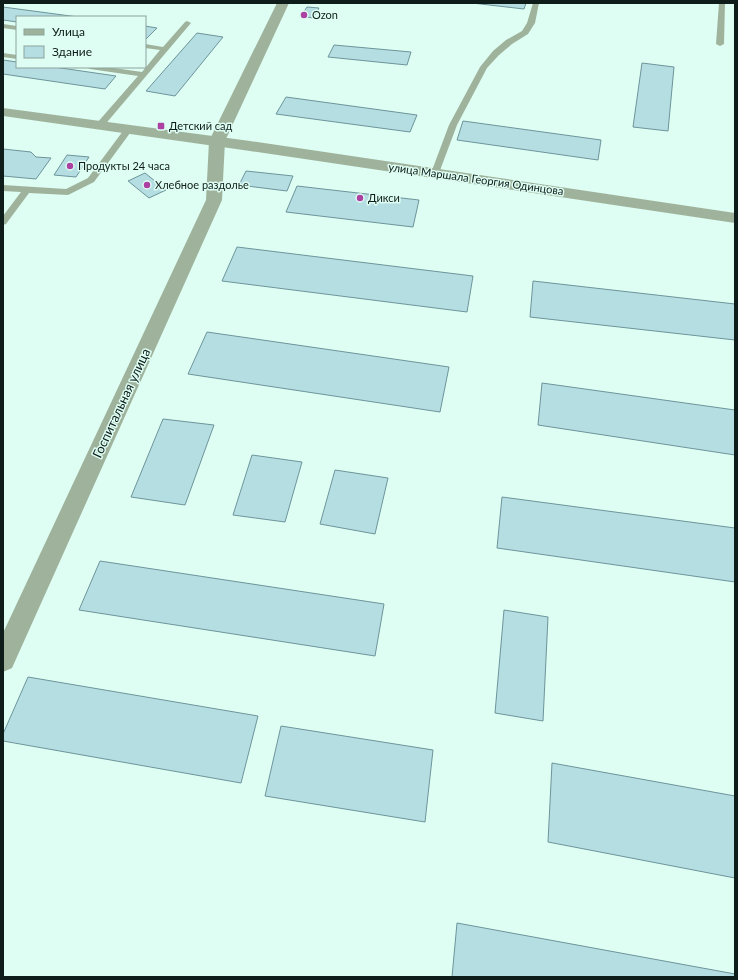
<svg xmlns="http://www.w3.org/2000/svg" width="738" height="980" font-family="Lato,sans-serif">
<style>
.building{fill:#b5dee3;stroke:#6d959a}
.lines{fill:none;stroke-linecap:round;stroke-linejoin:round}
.service{fill:#9fb39c;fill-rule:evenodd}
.minor{fill:#9fb39c;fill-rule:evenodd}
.tertiary{fill:#9fb39c;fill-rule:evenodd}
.poi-dot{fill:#ad41a1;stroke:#defdf3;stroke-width:1.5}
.labels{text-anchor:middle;stroke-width:3;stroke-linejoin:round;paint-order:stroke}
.far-poi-label{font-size:11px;fill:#0e1d19;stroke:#defdf3;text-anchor:start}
.far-street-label{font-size:11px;fill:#0e1d19;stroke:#defdf3}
.street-label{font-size:13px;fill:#0e1d19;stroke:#defdf3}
</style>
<rect width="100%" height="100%" fill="#defdf3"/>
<path class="building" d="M472,3H526L524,9Z
M3,7L78,17H17V22L3,20Z
M307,7L319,8L313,18L301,16Z
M145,26L157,28L146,39H145Z
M197,33L223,37L175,96L146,91Z
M334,45L411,52L407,65L328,57Z
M3,60L17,62V67H54L116,76L105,89L3,74Z
M642,63L674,67L668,131L633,127Z
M286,97L417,115L410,132L276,114Z
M463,121L601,140L598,160L457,140Z
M3,149L31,152L36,157L51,158L36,179L3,176Z
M67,155L89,157L76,177L54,175Z
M246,171L293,176L287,191L239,185Z
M145,173L166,190L149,198L128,181Z
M297,186L419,200L413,227L286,212Z
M237,247L473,276L467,312L222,281Z
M533,281L735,304V340L530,317Z
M207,332L449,367L440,412L188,374Z
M542,383L735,410V455L538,425Z
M163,419L214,425L185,505L131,497Z
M252,455L302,462L285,522L233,515Z
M335,470L388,478L375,534L320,524Z
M502,497L735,528V582L497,548Z
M100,561L384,604L375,656L79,610Z
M504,610L548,617L543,721L495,713Z
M28,677L258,716L241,783L3,741V734Z
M281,726L433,750L425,822L265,796Z
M552,763L735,796V878L548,842Z
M457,923L735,974V977H452Z"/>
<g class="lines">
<path class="service" d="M533,3H539L535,23L528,34L512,44L499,55L487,68L457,125L439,173L435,176L432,175L431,173L449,125L480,67L493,51L506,40L522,31L527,23Z
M719,3H725L724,44L720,46L716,44Z
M187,21L191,23L103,127H97V123L138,76L90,69L86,67H107L142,72L160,50L145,48V44L163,47L185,22Z
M3,24L17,26V30L3,28Z
M3,53L17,55V59L3,57Z
M126,127H132L133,129L94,182L68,195L29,193L6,224L3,225V216L21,192L3,191V185L66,189L88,178Z"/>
<path class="minor" d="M277,3H289L225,141L222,200L12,668L3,672V633L206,200L209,141Z"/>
<path class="tertiary" d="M3,108L250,141L735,213V223L250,151L3,116Z"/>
</g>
<g class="poi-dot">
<circle cx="304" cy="15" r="4"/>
<rect x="157" y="122" width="8" height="8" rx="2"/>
<circle cx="70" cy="166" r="4"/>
<circle cx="147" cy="185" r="4"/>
<circle cx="360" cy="198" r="4"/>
</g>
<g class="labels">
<g class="far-poi-label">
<text x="312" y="19">Ozon</text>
<text x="169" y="130">Детский сад</text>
<text x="78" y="170">Продукты 24 часа</text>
<text x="155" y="189">Хлебное раздолье</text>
<text x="368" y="202">Дикси</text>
</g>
<g class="far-street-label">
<text transform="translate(476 179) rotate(8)" y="4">улица Маршала Георгия Одинцова</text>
</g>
<g class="street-label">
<text transform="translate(121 403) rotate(-65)" y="5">Госпитальная улица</text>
</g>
</g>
<rect width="738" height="980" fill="none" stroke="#0e1d19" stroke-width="8"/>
<rect x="16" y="16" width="130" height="52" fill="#defdf3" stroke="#8ba39c"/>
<rect x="24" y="29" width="20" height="6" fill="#9fb39c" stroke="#8ba39c"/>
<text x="52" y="36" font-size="12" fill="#0e1d19">Улица</text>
<rect x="24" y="46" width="20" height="12" fill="#b5dee3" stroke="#8ba39c"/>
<text x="52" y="56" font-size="12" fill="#0e1d19">Здание</text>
</svg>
